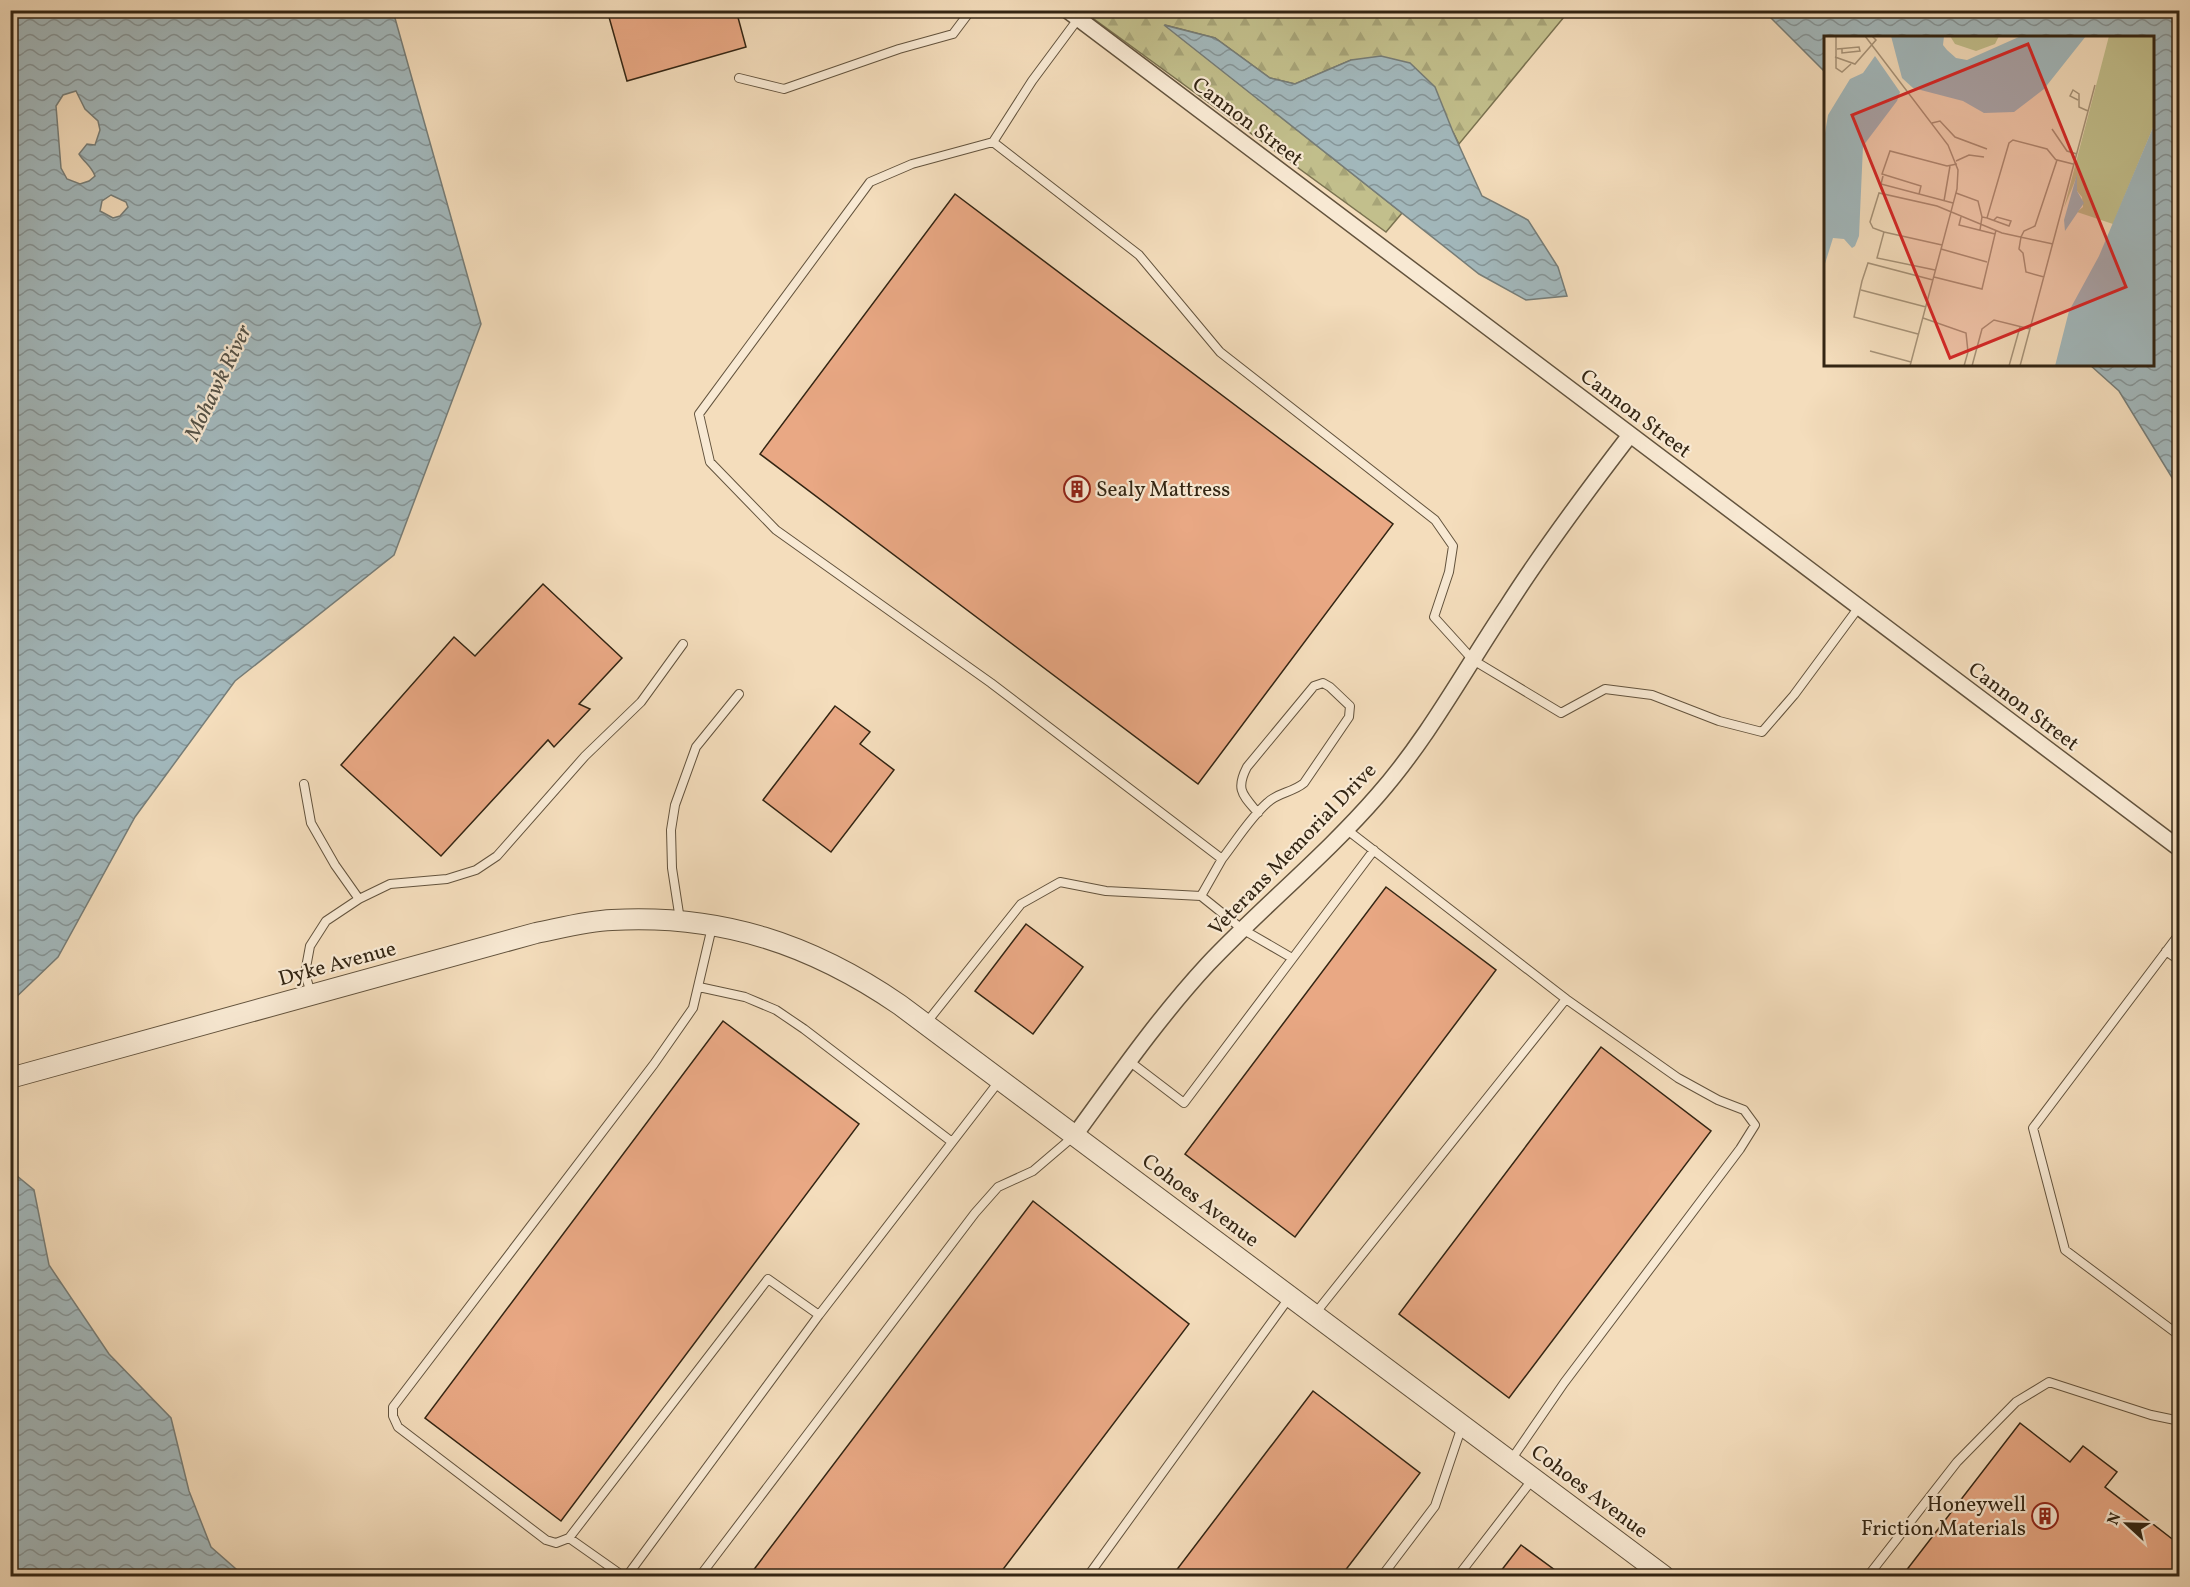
<svg xmlns="http://www.w3.org/2000/svg" width="2190" height="1587" font-family="Vollkorn,serif">
<style>
.forest{fill:url(#forest-firs);stroke:#7a7250;stroke-width:1.5}
.water{fill:url(#water-waves);stroke:#767d78;stroke-width:1.5;fill-rule:evenodd}
.building{fill:#e9a884;stroke:#332513;stroke-width:1.5}
.lines{fill:none;stroke-linecap:round;stroke-linejoin:round}
.service-casing{stroke:#63533d;stroke-width:10}
.minor-casing{stroke:#63533d;stroke-width:18}
.tertiary-casing{stroke:#63533d;stroke-width:22}
.service{stroke:#f8e9d3;stroke-width:8}
.minor{stroke:#f8e9d3;stroke-width:15}
.tertiary{stroke:#f8e9d3;stroke-width:20}
.labels{text-anchor:middle;stroke-width:4.5;stroke-linejoin:round;paint-order:stroke}
.street-label{font-size:21px;fill:#332513;stroke:#f8e9d3}
.poi-label{font-size:21px;fill:#332513;stroke:#f8e9d3;text-anchor:start}
.water-label{font-size:22px;font-style:italic;fill:#545146;stroke:#f8e9d3}
.inset-road{fill:none;stroke:#a79378;stroke-width:1.5}
.view{fill:#d62828;fill-opacity:0.15;stroke:#d62828;stroke-width:3}
.inset-edge{fill:none;stroke:#332513;stroke-width:3}
</style>
<defs>
<pattern id="forest-firs" width="22" height="20" patternUnits="userSpaceOnUse" patternTransform="scale(1.5)"><rect width="22" height="20" fill="#c2bf8c"/><path d="M5 1l3.5 6h-7zM16 11l3.5 6h-7z" fill="#a7a478"/></pattern>
<pattern id="water-waves" width="16" height="10" patternUnits="userSpaceOnUse" patternTransform="scale(1.5)"><rect width="16" height="10" fill="#a2b8bc"/><path d="M0 5q4-4 8 0t8 0" fill="none" stroke="#859598"/></pattern>
</defs>
<rect width="100%" height="100%" fill="#f4ddbc"/>
<filter id="stains"><feTurbulence type="fractalNoise" baseFrequency=".00333" numOctaves="4"/><feColorMatrix values="0 0 0 0 .2 0 0 0 0 .09 0 0 0 0 .02 0 0 0 .5 -.17"/></filter>
<radialGradient id="worn" r=".72"><stop offset=".6" stop-color="#630" stop-opacity="0"/><stop offset="1" stop-color="#630" stop-opacity=".3"/></radialGradient>
<path class="forest" d="M1083,11H1569L1459,144L1453,132L1351,60L1295,84L1270,78L1215,38L1165,25L1402,213L1386,232Z"/>
<path class="water" d="M11,10L393,11L481,324L394,555L235,681L135,817L58,957L11,1002ZM76,91L85,109L98,121L100,130L95,145L87,144L79,154C84,162 92,167 95,176L89,181L80,184L67,179L61,168L56,106L63,95ZM111,195L126,202L128,207L120,216L113,218L100,211L102,201Z
M1764,11H2179V489L2119,391L2090,365L2152,364V38H1826L1825,72Z
M1164,25L1215,38L1270,78L1295,84L1351,60L1381,56L1410,63L1435,87L1453,132L1482,196L1528,220L1558,267L1567,296L1526,300L1479,274Z
M11,1171L34,1190L49,1265L109,1354L171,1418L189,1491L211,1547L244,1576H11Z"/>
<path class="building" d="M607,10H736L746,47L627,81Z
M955,194L1393,524L1198,784L760,454Z
M543,584L622,658L579,704L590,709L554,747L548,740L441,856L341,765L454,637L475,656Z
M835,706L870,732L860,744L894,770L831,852L763,800Z
M1386,887L1496,970L1295,1237L1185,1154Z
M1026,924L1083,967L1033,1034L975,991Z
M723,1021L859,1124L561,1521L425,1418Z
M1601,1047L1711,1131L1509,1398L1399,1314Z
M1033,1201L1189,1324L998,1576H749Z
M1313,1391L1420,1473L1341,1576H1172Z
M2020,1423L2070,1462L2083,1446L2117,1472L2105,1487L2180,1545V1576H1902Z
M1521,1545L1563,1576H1497Z"/>
<g class="lines">
<defs>
<path id="service" d="M1078,19L1032,81L993,142L1139,255L1220,352L1435,520L1453,546L1449,572L1434,617L1473,660L1561,713L1605,689L1652,695L1719,721L1762,732L1794,695L1859,607
M739,78L784,89L899,49L953,34L971,10
M993,142L912,164L870,182L699,414L710,462L776,530L991,683L1222,859L1201,896L1242,929L1292,958
M304,784L311,823L335,865L359,899
M1346,829L1566,999L1678,1078L1718,1100L1744,1110L1755,1125L1740,1149L1564,1383L1511,1460
M1222,859C1236,841 1250,818 1267,803C1278,792 1292,793 1304,783L1349,717L1350,706L1330,687L1323,683L1314,686L1247,767C1235,790 1243,795 1258,813
M680,920L672,868L671,830L675,805L696,747L739,694
M712,927L693,1008L654,1064L393,1407V1416L398,1427L546,1540L556,1543L569,1538L768,1279L819,1315L1000,1080
M2180,933L2033,1128L2065,1250L2180,1336
M2166,951L2180,961
M699,987L745,997L776,1010L804,1029L952,1142
M311,994L305,973L310,946L326,921L359,899L390,884L447,879L476,870L497,856L585,756L641,702L683,644
M927,1022L1021,904L1060,882L1106,891L1201,896
M1129,1061L1184,1103L1374,850
M1314,1315L1566,999
M569,1538L623,1576
M627,1576L819,1315
M700,1576L975,1213L998,1187L1033,1171L1074,1136
M1088,1576L1289,1298
M1382,1576L1435,1506L1462,1426
M1458,1576L1532,1480
M1868,1576L1957,1462L2016,1402L2049,1382L2151,1415L2180,1421"/>
<path id="minor" d="M1067,10L2180,849
M1075,1135C1118,1076 1159,1017 1208,964C1263,906 1326,855 1378,795C1428,738 1464,671 1506,608C1544,548 1587,491 1630,435"/>
<path id="tertiary" d="M10,1078L536,933C561,928 587,921 612,920C721,914 811,944 900,1005L1664,1576"/>
</defs>
<use href="#service" class="service-casing"/>
<use href="#minor" class="minor-casing"/>
<use href="#tertiary" class="tertiary-casing"/>
<use href="#service" class="service"/>
<use href="#minor" class="minor"/>
<use href="#tertiary" class="tertiary"/>
</g>
<defs>
<symbol id="building-ring" viewBox="-11 -11 22 22"><circle r="9.5" fill="#f8e9d3" stroke="#8f2418" stroke-width="1.5"/><path d="M-4-6H4V6H1V3H-1V6H-4ZM-2.5-4.3h1.7v1.8h-1.7ZM.8-4.3h1.7v1.8H.8ZM-2.5-1h1.7V.8h-1.7ZM.8-1h1.7V.8H.8Z" fill="#8f2418"/></symbol>
</defs>
<g fill-rule="evenodd">
<use href="#building-ring" x="1062" y="474" width="30" height="30"/>
<use href="#building-ring" x="2030" y="1501" width="30" height="30"/>
</g>
<g class="labels">
<g class="street-label">
<text transform="translate(1248 121) rotate(37)" y="7">Cannon Street</text>
<text transform="translate(1636 413) rotate(37)" y="7">Cannon Street</text>
<text transform="translate(2024 706) rotate(37)" y="7">Cannon Street</text>
<text transform="translate(1292 849) rotate(-46)" y="7">Veterans Memorial Drive</text>
<text transform="translate(337 963) rotate(-15)" y="7">Dyke Avenue</text>
<text transform="translate(1201 1200) rotate(37)" y="7">Cohoes Avenue</text>
<text transform="translate(1590 1491) rotate(37)" y="7">Cohoes Avenue</text>
</g>
<g class="poi-label">
<text x="1096" y="496">Sealy Mattress</text>
<text x="2026" y="1511" text-anchor="end">Honeywell<tspan x="2026" dy="24">Friction Materials</tspan></text>
</g>
<g class="water-label">
<text transform="translate(217 382) rotate(-64)" y="8">Mohawk River</text>
</g>
</g>
<g transform="translate(1824 36)">
<rect width="330" height="330" fill="#f4ddbc"/>
<path d="M126,0H175L171,8L152,15L131,8Z" fill="#c2bf8c"/>
<path d="M285,0H330V89L289,188L253,176L259,171L258,161L253,155V140L240,172Z" fill="#c2bf8c"/>
<path d="M67,0H120L119,9L123,14L132,22L143,24L197,0H262L220,53L190,76L160,77L139,65L89,52L78,42ZM51,20L76,56L73,65L39,110L35,200L31,210L28,212L20,203L9,202L0,231V103L4,79L26,43L39,37ZM330,89V330H231L245,275L275,220ZM253,138V155L260,167L241,195L240,184Z" fill="#a2b8bc"/>
<path class="inset-road" d="M12,0V32L18,36L27,28M41,0L124,109L134,134L133,153L86,330M0,5V34M13,13L35,11L36,15L18,17V13M11,21L31,28L52,4L48,0M254,64L246,60L249,54L255,58V71L264,75M108,87L116,85L131,101L163,113M228,93L243,115L253,118M132,125L145,119L160,121M59,140L57,148L95,158M132,157L154,165L158,181M120,165L126,130M129,167L95,158L97,150L58,138L66,115L123,130L133,128M137,181L135,189L171,198M163,182L185,190L187,185L173,181L170,184M156,194L158,181L163,182L185,107L189,104L223,113L232,124M60,196L118,209M117,213L163,226M111,234L53,222L60,196L49,192L46,186L55,157L113,170L178,197L229,208M110,241L158,253L172,194M220,241L202,236L199,217L195,213L197,201L200,195L211,190L233,124L249,128M37,254L102,271M99,282L142,297L144,316L140,330M94,298L30,281L38,245L44,227L109,244M46,315L87,326M148,330L158,293L170,284L206,293M185,330L196,291M196,330L271,49"/>
<path class="view" d="M204,8L302,251L126,322L28,79Z"/>
<rect width="330" height="330" class="inset-edge"/>
</g>
<rect width="2190" height="1587" fill="none" stroke="#f4ddbc" stroke-width="36"/>
<rect x="12" y="12" width="2166" height="1563" fill="none" stroke="#332513" stroke-width="3"/>
<rect x="18" y="18" width="2154" height="1551" fill="none" stroke="#332513" stroke-width="1.5"/>
<g transform="translate(2127 1524) rotate(292)" stroke="#f8e9d3" stroke-width="4.5" paint-order="stroke">
<path d="M0-4.5L10 22L0 15L-10 22Z" fill="#332513"/>
<text y="-9" font-size="16" font-weight="bold" text-anchor="middle" fill="#332513">N</text>
</g>
<rect width="100%" height="100%" filter="url(#stains)"/>
<rect width="100%" height="100%" fill="url(#worn)"/>
</svg>
